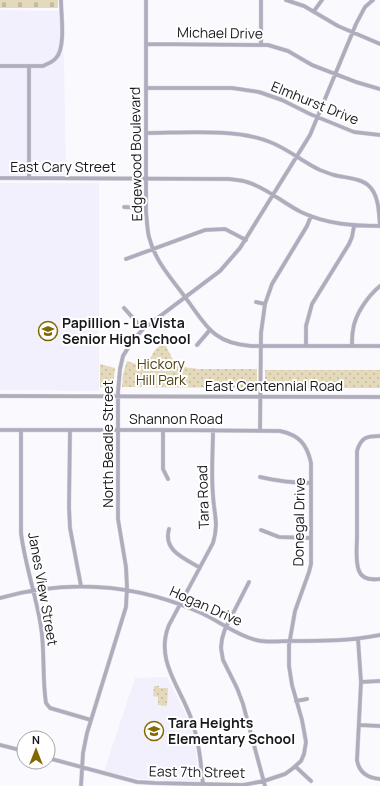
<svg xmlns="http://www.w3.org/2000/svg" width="380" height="786" font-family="Manrope,sans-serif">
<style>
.built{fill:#f3f0fe}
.cemetery{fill:url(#cemetery-stones)}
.park{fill:url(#park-dots)}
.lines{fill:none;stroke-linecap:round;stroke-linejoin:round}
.minor-casing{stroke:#d6d5d9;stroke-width:4.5}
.minor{stroke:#afacbd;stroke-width:3.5}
.labels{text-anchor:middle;stroke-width:4;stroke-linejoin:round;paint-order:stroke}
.street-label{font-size:14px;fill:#18171c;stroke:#fff}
.poi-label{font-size:14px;font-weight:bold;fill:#18171c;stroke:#fff;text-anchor:start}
.park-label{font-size:14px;fill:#4f4114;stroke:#fff}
</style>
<defs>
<pattern id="cemetery-stones" width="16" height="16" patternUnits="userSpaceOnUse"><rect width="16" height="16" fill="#e4dabb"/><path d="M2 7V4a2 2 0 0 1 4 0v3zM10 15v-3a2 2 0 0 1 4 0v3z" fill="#c3baa0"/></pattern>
<pattern id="park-dots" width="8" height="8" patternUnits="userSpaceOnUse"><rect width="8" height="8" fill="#e4dabb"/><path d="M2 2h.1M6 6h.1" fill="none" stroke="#c3baa0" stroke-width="1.8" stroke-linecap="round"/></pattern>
</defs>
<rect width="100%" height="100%" fill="#faf9fd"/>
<path class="built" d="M0,10L60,11L64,61L66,175H0Z
M0,183H99V391L0,390Z
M167,677L188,719L195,743L199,780L197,781L140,779L104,771L135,678Z"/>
<path class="cemetery" d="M0,0H58V8H0Z"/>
<path class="park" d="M164,342L176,366L199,369H257V388L122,387L123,374L127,361L145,367L155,350Z
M100,364L115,368L113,387H100Z
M265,370H380V388H265Z
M154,686H159V688H168L167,706L158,705V697L153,696Z"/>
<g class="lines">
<defs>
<path id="minor" d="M146,0V212C147,220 147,229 149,237C155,261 171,278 185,297C206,325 212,343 251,346H380
M286,0L304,6L338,26L380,44
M314,11L322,0
M147,44L268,45L288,51L312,65L356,82L380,89
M261,44V0
M0,66H43C47,64 53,62 56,58C66,48 61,14 61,0
M29,66V178
M147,88H232L259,92L282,100L310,114L354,132L380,135
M146,133C183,133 236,128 270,142C288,149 303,162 320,170C325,172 330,174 334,175C345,178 361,178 369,186C379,195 379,214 380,226
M0,178L229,179C235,180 241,180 247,182C267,188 283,203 301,212C326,224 353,226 380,226
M124,207L146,208
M126,259L205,230L225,229L246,240
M256,302L265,304
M124,308L143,329
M197,345L209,331
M306,346V326L312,304L349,244L352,237L354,226
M352,346C352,340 352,335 353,330C355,314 368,296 380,286
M0,396L380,397
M0,430H163L280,431C299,435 307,444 311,463V564L309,572L295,611L289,645V666L292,685L302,720L306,742L304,754L301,761L292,769L285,774L264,781L243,785L155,783L137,782L48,758
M21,430V533C25,565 36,595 41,627C45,652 42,678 46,703L50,708L91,720
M70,430L69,507L70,528L81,586
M163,430V469L168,479
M260,431L261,333L265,304L272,284L307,226L311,216
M380,436C367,436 361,437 357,451C357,480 357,508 357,537C357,547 355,561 359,571C362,579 372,580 380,579
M260,477C277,481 293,483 311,483
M169,529C163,550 183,558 199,567
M261,530L279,537L311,538
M249,582L225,629L222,639L221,648L223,660L237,688L243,704L265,786
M0,598C68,579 133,583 199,612C218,620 235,635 256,640C268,643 280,641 292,641C322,641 351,641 380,635
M358,639L361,682L357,760C359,773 368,778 380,779
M361,682L380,681
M296,701L307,699
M359,725L380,726
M0,745L24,751
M296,767L311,781
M203,785C201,763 199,742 192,721C182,689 154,661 169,625L213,543C219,524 214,514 213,495C211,473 213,451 213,430
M81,786L83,753L87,733L126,607L127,587L126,567L118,519V392L120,369L123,356L131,343L143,329L220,271L240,248L310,135L356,24L365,7L373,0"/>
</defs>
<use href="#minor" class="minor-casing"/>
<use href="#minor" class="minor"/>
</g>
<defs>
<symbol id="school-ring" viewBox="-11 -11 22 22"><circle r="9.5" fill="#fff" stroke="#826801" stroke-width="1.5"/><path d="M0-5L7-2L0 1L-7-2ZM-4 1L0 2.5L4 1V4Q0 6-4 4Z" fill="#826801"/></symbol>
</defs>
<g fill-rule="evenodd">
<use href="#school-ring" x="37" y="320" width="22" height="22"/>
<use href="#school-ring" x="143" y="720" width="22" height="22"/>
</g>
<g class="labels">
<g class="street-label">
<text transform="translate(220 33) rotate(1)" y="5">Michael Drive</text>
<text transform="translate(315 103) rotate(22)" y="5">Elmhurst Drive</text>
<text transform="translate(136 154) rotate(-91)" y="5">Edgewood Boulevard</text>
<text x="63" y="172">East Cary Street</text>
<text x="274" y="391">East Centennial Road</text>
<text x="176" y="424">Shannon Road</text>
<text transform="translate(108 444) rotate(-90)" y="5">North Beadle Street</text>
<text transform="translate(203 497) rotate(-92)" y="5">Tara Road</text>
<text transform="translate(299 522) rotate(-89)" y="5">Donegal Drive</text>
<text transform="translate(43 589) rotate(80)" y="5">Janes View Street</text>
<text transform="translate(206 606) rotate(24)" y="5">Hogan Drive</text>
<text transform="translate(197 772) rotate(1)" y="5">East 7th Street</text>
</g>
<g class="poi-label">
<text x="62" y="328">Papillion - La Vista<tspan x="62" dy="16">Senior High School</tspan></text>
<text x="168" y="728">Tara Heights<tspan x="168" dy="16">Elementary School</tspan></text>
</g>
<g class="park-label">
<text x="161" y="369">Hickory<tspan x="161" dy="16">Hill Park</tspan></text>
</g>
</g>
<g transform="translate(36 750)"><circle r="19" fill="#ffffff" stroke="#a3a2a4"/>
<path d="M0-3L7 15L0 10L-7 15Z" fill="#826801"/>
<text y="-6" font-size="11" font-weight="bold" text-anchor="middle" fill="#18171c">N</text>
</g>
</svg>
